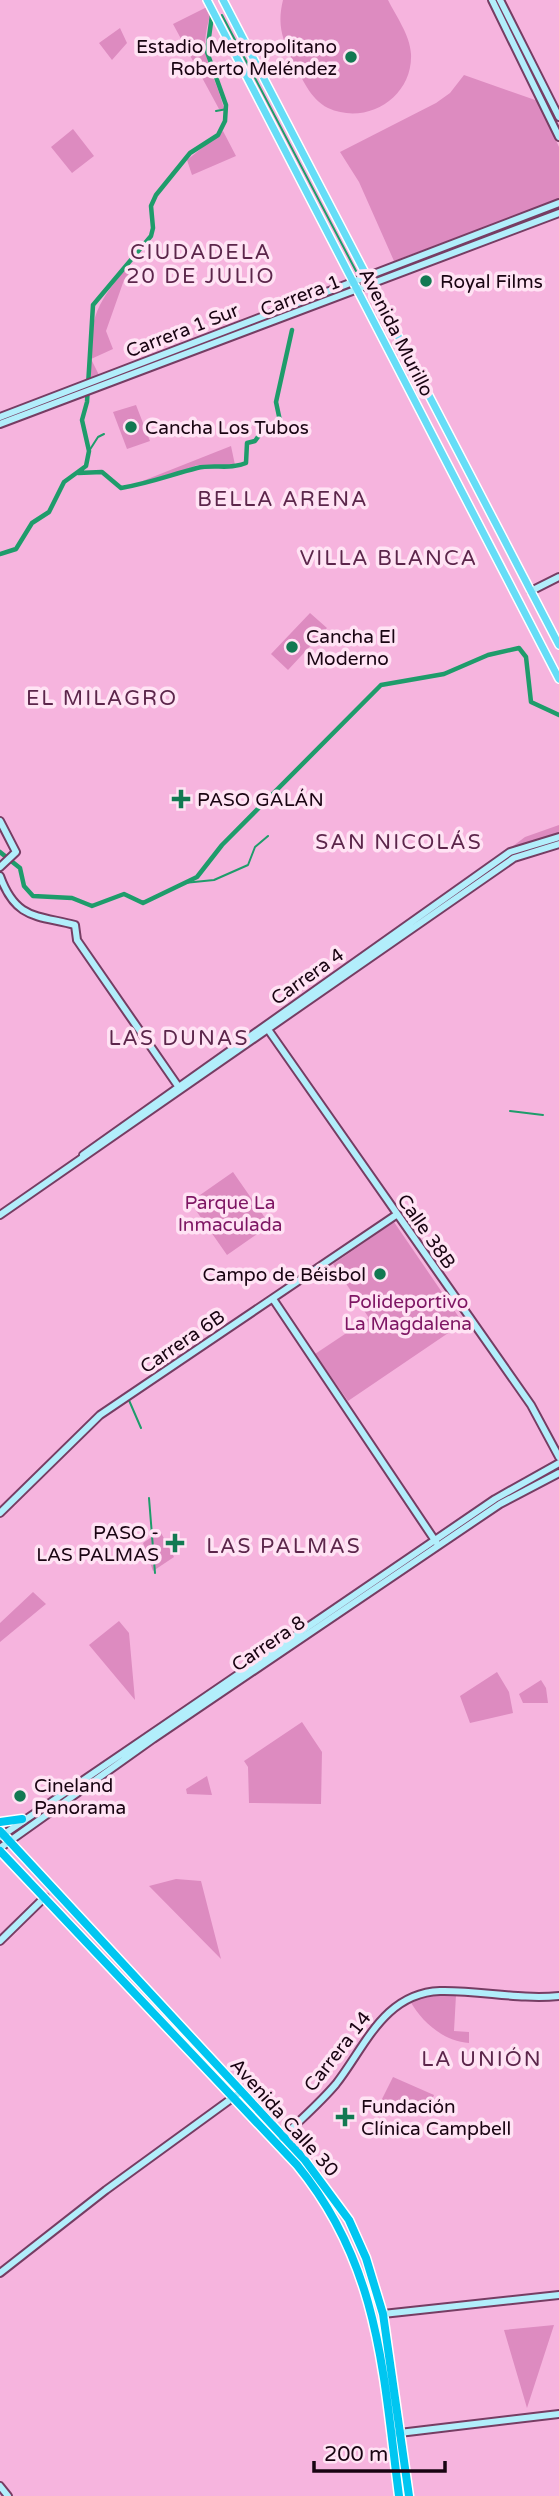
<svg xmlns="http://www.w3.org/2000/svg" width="559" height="2496" font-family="'Varela Round',sans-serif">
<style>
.green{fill:#dd8bc0}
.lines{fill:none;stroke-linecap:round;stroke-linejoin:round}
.stream{stroke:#1e9c6b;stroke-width:2}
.canal{stroke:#1e9c6b;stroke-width:4.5}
.secondary-casing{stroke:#763d63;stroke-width:10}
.primary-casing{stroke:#fff;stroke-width:10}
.highway-casing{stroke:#fff;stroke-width:11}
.secondary{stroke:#b2eefb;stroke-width:6}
.primary{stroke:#66ddf7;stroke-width:7}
.highway{stroke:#00c6f1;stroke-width:8}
.poi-dot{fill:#127952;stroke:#ffe3f4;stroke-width:2.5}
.labels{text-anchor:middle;stroke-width:7;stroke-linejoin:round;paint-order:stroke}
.poi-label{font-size:19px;fill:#190412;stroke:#ffe3f4;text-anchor:start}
.street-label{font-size:19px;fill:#190412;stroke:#ffe3f4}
.park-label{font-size:19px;fill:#7e1663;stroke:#ffe3f4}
.neighbourhood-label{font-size:21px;letter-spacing:2px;fill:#5c264b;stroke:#ffe3f4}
</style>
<rect width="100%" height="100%" fill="#f6b4de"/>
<path class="green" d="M283,0H388C396,16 410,35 411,54C413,97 367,126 328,108C310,99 302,78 293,61C282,39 277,25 283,0Z
M207,7L211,13C196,58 214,69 224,109H219L173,24Z
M120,28L127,43L112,60L99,43Z
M464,75L538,101L559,147V199L394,261L359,182L340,152L436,103L450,93Z
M73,129L94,156L72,173L51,147Z
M223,131L236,156L192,175L187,160Z
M125,270L136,271L124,280L106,331L113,349L91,359L99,375L91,378C91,324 89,312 125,270Z
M351,284L353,289L91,388V384Z
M136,405L150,441L127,449L113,412Z
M231,446L235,465H197L170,476L140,482Z
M310,613L327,628L288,670L271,654Z
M559,825V834L515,848L513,846L525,837Z
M233,1172L270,1225L227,1255L190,1202Z
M394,1222L463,1323L348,1401L315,1354L369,1318L333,1264Z
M160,1531L174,1557L153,1571L143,1543Z
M33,1592L46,1604L0,1642V1623Z
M119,1621L129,1633L135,1700L89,1645Z
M497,1672L509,1692L513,1713L470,1723L460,1696Z
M541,1680L546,1688L548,1703H523L519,1694Z
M302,1722L322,1752L321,1804L249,1803L248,1767L244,1761Z
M207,1776L212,1795L187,1794L186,1789Z
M176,1879L201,1881L221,1959L149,1886Z
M456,1995L454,2031L469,2032V2043C443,2041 422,2022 410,2001L421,1997Z
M393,2077L434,2095L432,2100L390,2110L377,2109Z
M554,2325L527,2408L504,2330Z"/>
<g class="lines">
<path class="stream" d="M222,15L356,271
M216,111L227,109
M89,451L98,437L104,434
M184,883L214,880L248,865L255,847L268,836
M510,1111L543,1115
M128,1398L141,1428
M149,1498L155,1573"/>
<path class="canal" d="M375,278L559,208
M78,473L102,472L121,488C150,483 170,475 197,468C214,464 230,470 246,463L247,443L255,441L263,430L280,421L276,402L292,330
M0,554L16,549L32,523L49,512L64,482L86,466L89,451L82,420L87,402L93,305L151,236L153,228L151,206L156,195L190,153L218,135L225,121L226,105L207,52L212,15
M0,852L20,868L24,886L33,896L72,898L92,906L124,894L143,903L197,877L222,845L381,685L444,674L488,655L519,648L526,657L531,702L559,715"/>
<defs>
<path id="secondary" d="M492,0L559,137
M500,0L559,117
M0,417L559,203
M0,424L559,213
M531,591L559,577
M0,821L16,852L0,867
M0,876C16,920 37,915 75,925L77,940L178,1086
M267,1028L531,1405L559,1457
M83,1155L510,852L559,837
M0,1215L514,858L559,844
M273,1299L436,1542
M0,1513L100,1415L396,1215
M0,1837L495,1499L559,1463
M0,1848L153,1739L500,1504L559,1473
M0,1941L45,1897
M282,2138C300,2120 320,2103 336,2084C365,2047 384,1993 440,1991C480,1990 519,2000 559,1996
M0,2273L106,2190L242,2091
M383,2314L559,2295
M391,2434L559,2414
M0,2486L8,2496"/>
<path id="primary" d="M207,0L559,679
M223,0L559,645"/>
<path id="highway" d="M0,1822L22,1819
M0,1831L304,2159L349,2220L366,2258L383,2314L409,2496
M0,1851L297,2165C380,2266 383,2373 399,2496"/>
</defs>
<use href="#secondary" class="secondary-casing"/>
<use href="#primary" class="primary-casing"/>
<use href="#highway" class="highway-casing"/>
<use href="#secondary" class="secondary"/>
<use href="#primary" class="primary"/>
<use href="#highway" class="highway"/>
</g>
<g class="poi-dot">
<circle cx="351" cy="57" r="7"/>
<circle cx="426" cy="281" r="7"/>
<circle cx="131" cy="427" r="7"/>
<circle cx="292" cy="647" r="7"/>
<path d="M177.5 788.5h7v7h7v7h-7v7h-7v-7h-7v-7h7z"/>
<circle cx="380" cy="1274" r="7"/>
<path d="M171.5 1532.5h7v7h7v7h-7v7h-7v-7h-7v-7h7z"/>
<circle cx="20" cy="1796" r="7"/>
<path d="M341.5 2106.5h7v7h7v7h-7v7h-7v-7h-7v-7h7z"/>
</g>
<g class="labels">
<g class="poi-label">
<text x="337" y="53" text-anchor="end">Estadio Metropolitano<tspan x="337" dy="22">Roberto Meléndez</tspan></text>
<text x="440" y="288">Royal Films</text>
<text x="145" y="434">Cancha Los Tubos</text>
<text x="306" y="643">Cancha El<tspan x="306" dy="22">Moderno</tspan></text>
<text x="197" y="806">PASO GALÁN</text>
<text x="366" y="1281" text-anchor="end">Campo de Béisbol</text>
<text x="159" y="1539" text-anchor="end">PASO -<tspan x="159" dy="22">LAS PALMAS</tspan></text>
<text x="34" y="1792">Cineland<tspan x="34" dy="22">Panorama</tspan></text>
<text x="361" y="2113">Fundación<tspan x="361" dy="22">Clínica Campbell</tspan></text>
</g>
<g class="street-label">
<text transform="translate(300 295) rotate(-21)" y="7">Carrera 1</text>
<text transform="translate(182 330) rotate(-21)" y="7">Carrera 1 Sur</text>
<text transform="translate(397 332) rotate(63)" y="7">Avenida Murillo</text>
<text transform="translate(307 976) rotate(-35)" y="7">Carrera 4</text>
<text transform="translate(427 1231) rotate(55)" y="7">Calle 38B</text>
<text transform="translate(182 1341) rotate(-34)" y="7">Carrera 6B</text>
<text transform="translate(268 1643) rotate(-34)" y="7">Carrera 8</text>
<text transform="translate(337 2051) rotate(-52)" y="7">Carrera 14</text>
<text transform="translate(285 2117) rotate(48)" y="7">Avenida Calle 30</text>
</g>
<g class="park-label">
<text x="230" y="1209">Parque La<tspan x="230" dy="22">Inmaculada</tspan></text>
<text x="408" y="1308">Polideportivo<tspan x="408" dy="22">La Magdalena</tspan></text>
</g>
<g class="neighbourhood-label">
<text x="201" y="259">CIUDADELA<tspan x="201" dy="24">20 DE JULIO</tspan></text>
<text x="283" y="506">BELLA ARENA</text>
<text x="389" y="565">VILLA BLANCA</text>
<text x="102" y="705">EL MILAGRO</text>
<text x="399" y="849">SAN NICOLÁS</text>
<text x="179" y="1045">LAS DUNAS</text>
<text x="284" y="1553">LAS PALMAS</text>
<text x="482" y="2066">LA UNIÓN</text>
</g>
</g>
<path d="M314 2461v10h131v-10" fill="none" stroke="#190412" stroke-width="3.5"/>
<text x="324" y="2461" font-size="21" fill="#190412" stroke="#ffe3f4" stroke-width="5" paint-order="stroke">200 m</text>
</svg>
